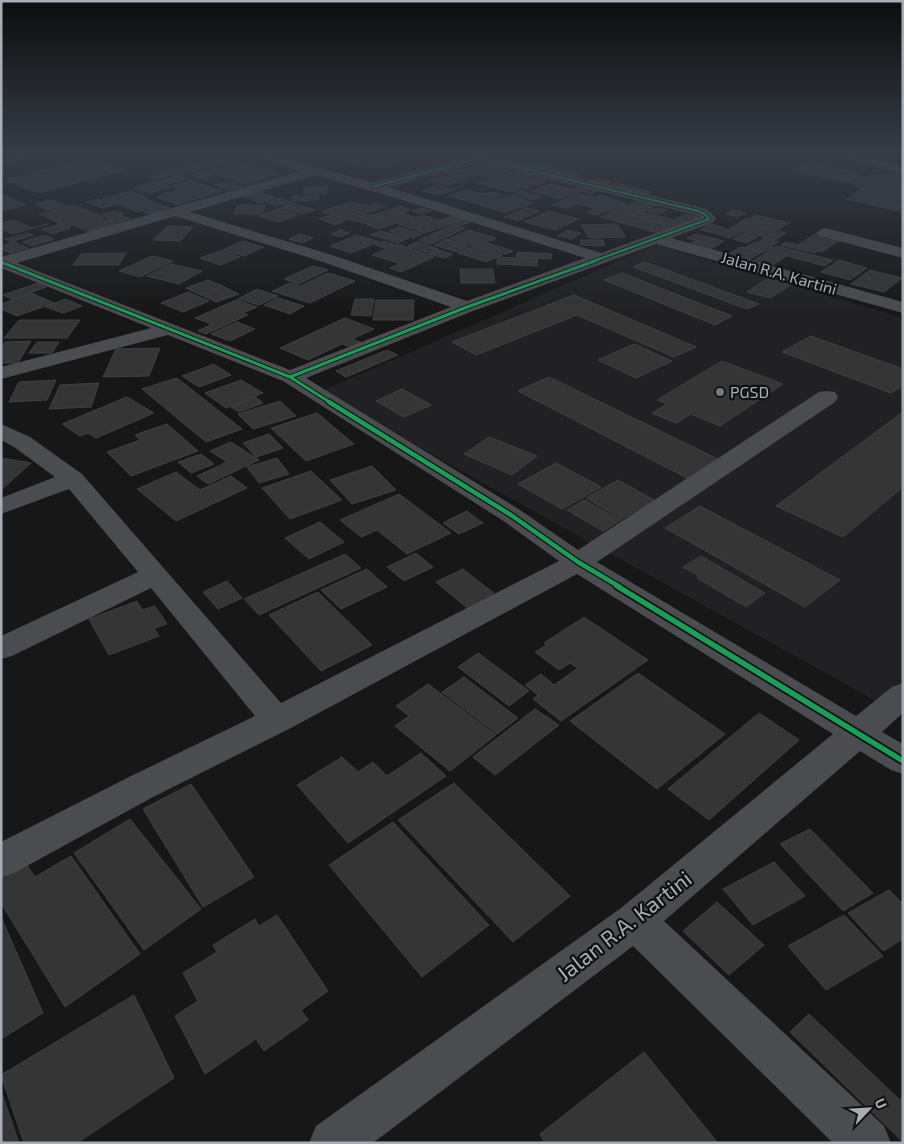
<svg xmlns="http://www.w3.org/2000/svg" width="904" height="1144" font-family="'Exo 2',sans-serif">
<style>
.built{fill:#212123}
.building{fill:#353536;stroke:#3f4043}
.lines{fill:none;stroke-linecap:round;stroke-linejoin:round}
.minor{fill:#4b4c50;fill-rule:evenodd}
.major{fill:#4d4f52;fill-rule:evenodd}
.cycleway-far3-casing{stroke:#111113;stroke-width:4.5}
.cycleway-far2-casing{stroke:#111113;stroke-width:5}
.cycleway-far1-casing{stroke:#111113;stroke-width:7}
.cycleway-casing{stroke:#111113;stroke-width:9}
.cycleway-far3{stroke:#1a9f57;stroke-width:2.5}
.cycleway-far2{stroke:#1a9f57;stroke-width:3}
.cycleway-far1{stroke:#1a9f57;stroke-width:4.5}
.cycleway{stroke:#1a9f57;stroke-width:5.5}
.poi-dot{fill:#757880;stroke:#111113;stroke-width:2}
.labels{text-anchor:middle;stroke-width:4.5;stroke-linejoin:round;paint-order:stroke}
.far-street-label{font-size:16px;fill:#a8adb8;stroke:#111113}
.far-poi-label{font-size:16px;fill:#a8adb8;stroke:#111113;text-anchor:start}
.near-street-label{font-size:22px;fill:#a8adb8;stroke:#111113}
</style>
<rect width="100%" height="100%" fill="#171717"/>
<path class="built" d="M656,245L903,318V701L894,711L319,392Z"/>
<path class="building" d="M137,153H187L157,161Z
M193,153H209L217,156L201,160L187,155Z
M499,153L504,154L493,158L478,154Z
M341,154H350L353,157L337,158L334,156Z
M373,154L384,156L381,160H364L366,161L359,164L350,163L347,160L361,159L360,156L363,155Z
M504,155L524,160L515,163L496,158Z
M90,158L125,170L39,193L5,180Z
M218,158L229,161L189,172L179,168Z
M381,160L393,162V166L380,168L369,165L373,161Z
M238,162L279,174L245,184L205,172Z
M809,162L862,174L857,177L864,178L872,175H891L903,169V208L889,205L903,208V212L846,199L862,189L857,187L851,180L846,182L792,170Z
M485,163L510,171L488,178L463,170Z
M541,164L555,167L546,170L532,167Z
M556,168L581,174L572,177L548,171Z
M176,169L184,172L156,179L149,176Z
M458,169L477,175L464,179L445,173Z
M517,171L531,175L492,188L478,183Z
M200,172L216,177L204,180L189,175Z
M179,176L187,178L164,185L156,182Z
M443,176L461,181L449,185L431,180Z
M532,177L546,181L523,189L508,184Z
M598,178L611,182L604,185L591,181Z
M190,180L222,191L188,201L165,193L180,189L171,186Z
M153,182L170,187L150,193L133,188Z
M229,182L242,187L229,190L215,185Z
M616,183L635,188L627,191L608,187Z
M550,184L580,191L560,199L531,191Z
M438,185L455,189L439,195L422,191Z
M506,185L520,189L511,192L496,188Z
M582,185L600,190L590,194L575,188Z
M327,186L326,194H303L305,187Z
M635,188L651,192L643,196L627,191Z
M466,190L485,194L490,192L502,195L479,204L448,196Z
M131,191L147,197L117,205L102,199Z
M521,191L542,197L534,200L513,195Z
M261,192L276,198L259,203L243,196Z
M1,194L26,205L1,211Z
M164,194L186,202L178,205L156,197Z
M578,194L597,197L601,195L626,204L596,215L586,212L596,208L578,204L567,208L552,205Z
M509,195L534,203L505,213L480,205Z
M293,196H319L318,200L291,201Z
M280,198L290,202L276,206L266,202Z
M97,199L113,205L102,208L86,202Z
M146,199L162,205L138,212L121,205Z
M53,200L65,205L47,210L35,204Z
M638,200L657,205L644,211L625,206Z
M351,202L368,206L376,203L387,206L370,212L343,205Z
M292,203L315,210L302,214L280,208Z
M73,205L103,217L100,218L115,224L89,232L74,225L68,227L39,214Z
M238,205H266L262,214H233Z
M340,205L366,213L347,220L321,212Z
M163,206L171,208L151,214L144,212Z
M400,206L410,210L384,218L374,215Z
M624,206L640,211L630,215L677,228L662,234L600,217Z
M422,208L431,211L421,214L412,211Z
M526,208L540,211L518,221L504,217Z
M657,208L667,210L658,214L648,211Z
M278,209L297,215L279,222L259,216Z
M733,210L746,213L738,217L726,214Z
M116,211L124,214L109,218L102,215Z
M548,211L579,219L555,230L524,222Z
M640,211L685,223L678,227L632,215Z
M403,213L414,217L379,229L367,225Z
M367,214L383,218L367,224L351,220Z
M686,214L699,217L688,223L675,219Z
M423,215L450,224L425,233L398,224Z
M456,215L464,218L448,223L439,220Z
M756,215L790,223L784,226L750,218Z
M122,216L130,219L115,223L107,220Z
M328,216L345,221L335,225L319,219Z
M466,218L473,221L458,226L451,223Z
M747,218L783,227L777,230L741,221Z
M13,220L32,228L48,224L13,234L1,229V224Z
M741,222L786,233L775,240L730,228Z
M61,224L70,228L52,234L42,229Z
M617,224L626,237L589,238L581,225Z
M710,224L725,228L715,233L700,230Z
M453,225L465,228L443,239L430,235Z
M168,226L193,227L180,241L153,240Z
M400,227L422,234L412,238L389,231Z
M727,229L741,232L730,238L717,234Z
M340,230L349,233L341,237L331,234Z
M469,230L496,238L476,247L450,238Z
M567,230L581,233L572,239L558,236Z
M380,231L392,234L382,238L370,235Z
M28,233L33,235L11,242L5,239Z
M743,233L757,237L747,243L733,239Z
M817,233L841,239L822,252L818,251L815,253L781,245L786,242L798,245Z
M301,234L313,238L302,243L289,239Z
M392,234L409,238L398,243L382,238Z
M696,234L724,241L716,246L687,238Z
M44,235L54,239L32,246L22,242Z
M357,235L379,242L351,253L330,246Z
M428,236L441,239L431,244L419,240Z
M764,238L779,242L773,245L758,242Z
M447,239L469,246L457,252L434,245Z
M580,240H603L605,246L581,245Z
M242,241L264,247L244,256L222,250Z
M383,241L394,244L385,248L375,245Z
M695,241L715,246L707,251L687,245Z
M15,242L28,248L10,253L1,249V246Z
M417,242L428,245L418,249L408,246Z
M755,242L773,247L764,252L746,247Z
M487,243L513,251L505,254L479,247Z
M397,244L422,252L398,263L372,255Z
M429,246L438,249L429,253L420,250Z
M473,246L502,255L486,262L458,253Z
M777,246L833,260L825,266L787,256L770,267L751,262Z
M741,247L762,252L747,261L726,255Z
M438,250L453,254L444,258L429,254Z
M220,251L240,257L220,265L200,258Z
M517,252L552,254L551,259L516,257Z
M126,253L119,265H73L81,254Z
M423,253L434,257L401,272L390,268Z
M152,256L173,261L140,277L119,271Z
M498,257L537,259V266L497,264Z
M839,260L867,268L850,280L821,272Z
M645,262L759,304L747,309L633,267Z
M171,264L202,271L179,284L147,276Z
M313,266L328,270L298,284L284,279Z
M460,269H493L495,283H461Z
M870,270L902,278L884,292L851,284Z
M328,273L355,281L310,303L272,291L290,283L300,286Z
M622,273L732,316L715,325L604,280Z
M768,278L791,285L770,298L747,292Z
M208,280L223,286L201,295L186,288Z
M38,283L46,287L12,299L3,295Z
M224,287L239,294L216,302L201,295Z
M257,289L278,296L259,305L238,299Z
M188,292L209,301L183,312L161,303Z
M32,293L54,303L17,316L1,309V304Z
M574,295L696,347L674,357L577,315L476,355L452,342Z
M278,298L304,306L290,314L264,305Z
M65,299L82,306L63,313L46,307Z
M355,299H374L371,316L351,315Z
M236,300L257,307L243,313L248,315L206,334L198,331L212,324L195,318Z
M376,300H414L413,320H373Z
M345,318L374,329L352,339L366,344L355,349L342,344L308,360L280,348Z
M19,320H80L67,338H4Z
M237,322L255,329L230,341L211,334Z
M811,336L903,369V386L891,393L782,352Z
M31,341L18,363H1V347L5,342Z
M37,342H59L52,353H29Z
M634,344L672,361L636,378L598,360Z
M160,348L149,376L103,377L116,349Z
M387,350L398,355L346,377L336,371Z
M722,361L783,384L720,426L691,414L676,423L652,413L667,404L657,400Z
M214,364L231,375L199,387L182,376Z
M549,377L720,460L689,479L518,391Z
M177,378L242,429L206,442L142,389Z
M56,380L47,400L9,402L19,382Z
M241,380L263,393L226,408L205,393Z
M99,383L91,407L49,409L60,385Z
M402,389L431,405L404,417L376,401Z
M127,397L154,413L96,438L88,433L80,436L62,424Z
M256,397L263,403L239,412L231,407Z
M280,401L296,416L253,429L238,414Z
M903,412V487L843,537L776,506Z
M317,413L354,444L306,461L271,428Z
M167,424L198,451L131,476L107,452L140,440L135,435Z
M269,434L283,448L256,457L243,443Z
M489,437L537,456L512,475L464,454Z
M231,442L259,460L208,484L197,476L227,462L210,451Z
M201,454L214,464L191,473L178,462Z
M1,458L31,463L1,490Z
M277,458L289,474L259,483L247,467Z
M556,463L601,487L562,509L518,484Z
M372,466L396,490L352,504L330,480Z
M311,471L342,500L290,519L262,488Z
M176,472L200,490L231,476L247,488L176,521L137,489Z
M618,480L654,500L622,519L586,498Z
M399,494L451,533L407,554L377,530L361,537L340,520Z
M584,500L621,520L603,531L567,510Z
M700,506L840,580L805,607L665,528Z
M467,511L483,523L459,534L443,523Z
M320,522L344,542L309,559L285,538Z
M416,553L433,567L404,581L387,567Z
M345,554L361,568L259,615L244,599Z
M701,556L765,593L746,607L697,578L699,576L683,567Z
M367,569L387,587L341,609L321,590Z
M463,569L500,598L472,612L436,582Z
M227,581L242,598L218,609L203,592Z
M318,592L372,645L321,671L269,615Z
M137,601L142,610L155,606L167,624L154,628L159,636L109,655L89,619Z
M584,617L648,660L561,721L533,699L538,695L525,685L541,674L554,685L578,668L570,663L559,670L535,652L547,645L544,643Z
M478,653L529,691L509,706L458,667Z
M638,673L725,734L657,789L570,721Z
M464,677L518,718L497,734L442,692Z
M428,684L496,735L450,771L395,726L409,716L396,706Z
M535,709L559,725L495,775L473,757Z
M759,713L799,740L709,820L668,789Z
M421,753L446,776L348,843L297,785L342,757L358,772L373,762L387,776Z
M454,783L570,896L513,942L398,820Z
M191,784L254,877L203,907L143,809Z
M130,819L201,909L144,950L74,853Z
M393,822L489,925L422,977L329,865Z
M810,829L873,893L843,911L780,844Z
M71,856L140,954L65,1007L1,903V875L24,861L35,877Z
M774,862L805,896L753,925L723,889Z
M889,890L903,904V939L883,951L848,913Z
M717,902L764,945L729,975L683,931Z
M277,915L328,991L301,1010L308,1020L264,1051L256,1039L205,1074L175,1016L198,1001L183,973L217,952L213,945L255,919L259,926Z
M844,915L883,956L826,990L788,946Z
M1,917L43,1013L1,1039Z
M134,995L174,1078L77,1143H24L1,1075Z
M809,1014L900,1100L903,1097V1142L790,1032Z
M644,1052L718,1143H545L540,1134Z
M1,1091L19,1143H1Z"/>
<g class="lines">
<path class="minor" d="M246,153H267L373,183L479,154L703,208C710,211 712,213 716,219L714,222L671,238L903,302V313L656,244L473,311L306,378L520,510L578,550L819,392L827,391L835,392L838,397L835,402L597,562L856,716L892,687L903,683V713L882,732L903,744V774L891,770L860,751L664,921L884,1126L891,1143H833L633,946L373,1143H309L316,1126L621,908L833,734L577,574L289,729L155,796L14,873L1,877V842L131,776L255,716L151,588L12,656L1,659V636L138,572L69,489L1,514V498L55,477L14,447L1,440V424L30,437L82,474L281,703L559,561L502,520L283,381L168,335L1,379V367L151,328L1,268V257L301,171L248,156ZM479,162L693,214L700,217L601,253L388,187ZM316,175L393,197L585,258L467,301L332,255L190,212ZM175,216L320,261L451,307L290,370L17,263Z
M828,153H850L903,167V173L830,156Z
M825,228L903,248V258L820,236L817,233L820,230Z"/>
<path class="major" d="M22,153H45L43,156L1,166V158Z"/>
<defs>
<path id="cycleway-far3" d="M372,187L479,158L698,211L705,214L709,219L591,262"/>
<path id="cycleway-far2" d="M1,262L290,377L331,403
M290,377L467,307L595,261"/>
<path id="cycleway-far1" d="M329,402L511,515L578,562L620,587"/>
<path id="cycleway" d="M617,586L903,761"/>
</defs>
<use href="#cycleway-far3" class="cycleway-far3-casing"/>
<use href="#cycleway-far2" class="cycleway-far2-casing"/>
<use href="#cycleway-far1" class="cycleway-far1-casing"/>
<use href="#cycleway" class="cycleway-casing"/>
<use href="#cycleway-far3" class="cycleway-far3"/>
<use href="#cycleway-far2" class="cycleway-far2"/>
<use href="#cycleway-far1" class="cycleway-far1"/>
<use href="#cycleway" class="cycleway"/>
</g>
<linearGradient id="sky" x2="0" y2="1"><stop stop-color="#0d0d0d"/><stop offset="0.49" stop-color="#363c47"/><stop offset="1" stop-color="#363c47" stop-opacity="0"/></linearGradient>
<rect width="904" height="313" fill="url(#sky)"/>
<circle class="poi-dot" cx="720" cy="392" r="5"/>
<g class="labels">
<g class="far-street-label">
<text transform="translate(779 273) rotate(16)" y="6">Jalan R.A. Kartini</text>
</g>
<g class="far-poi-label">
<text x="730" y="398">PGSD</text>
</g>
<g class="near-street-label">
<text transform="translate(624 926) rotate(-38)" y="8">Jalan R.A. Kartini</text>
</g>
</g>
<rect width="904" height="1144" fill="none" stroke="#a8adb8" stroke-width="5"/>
<g transform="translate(869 1109) rotate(65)" stroke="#111113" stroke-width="4" paint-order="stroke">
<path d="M0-4L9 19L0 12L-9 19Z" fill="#a8adb8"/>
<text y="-8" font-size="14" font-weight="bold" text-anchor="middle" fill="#a8adb8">U</text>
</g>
</svg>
